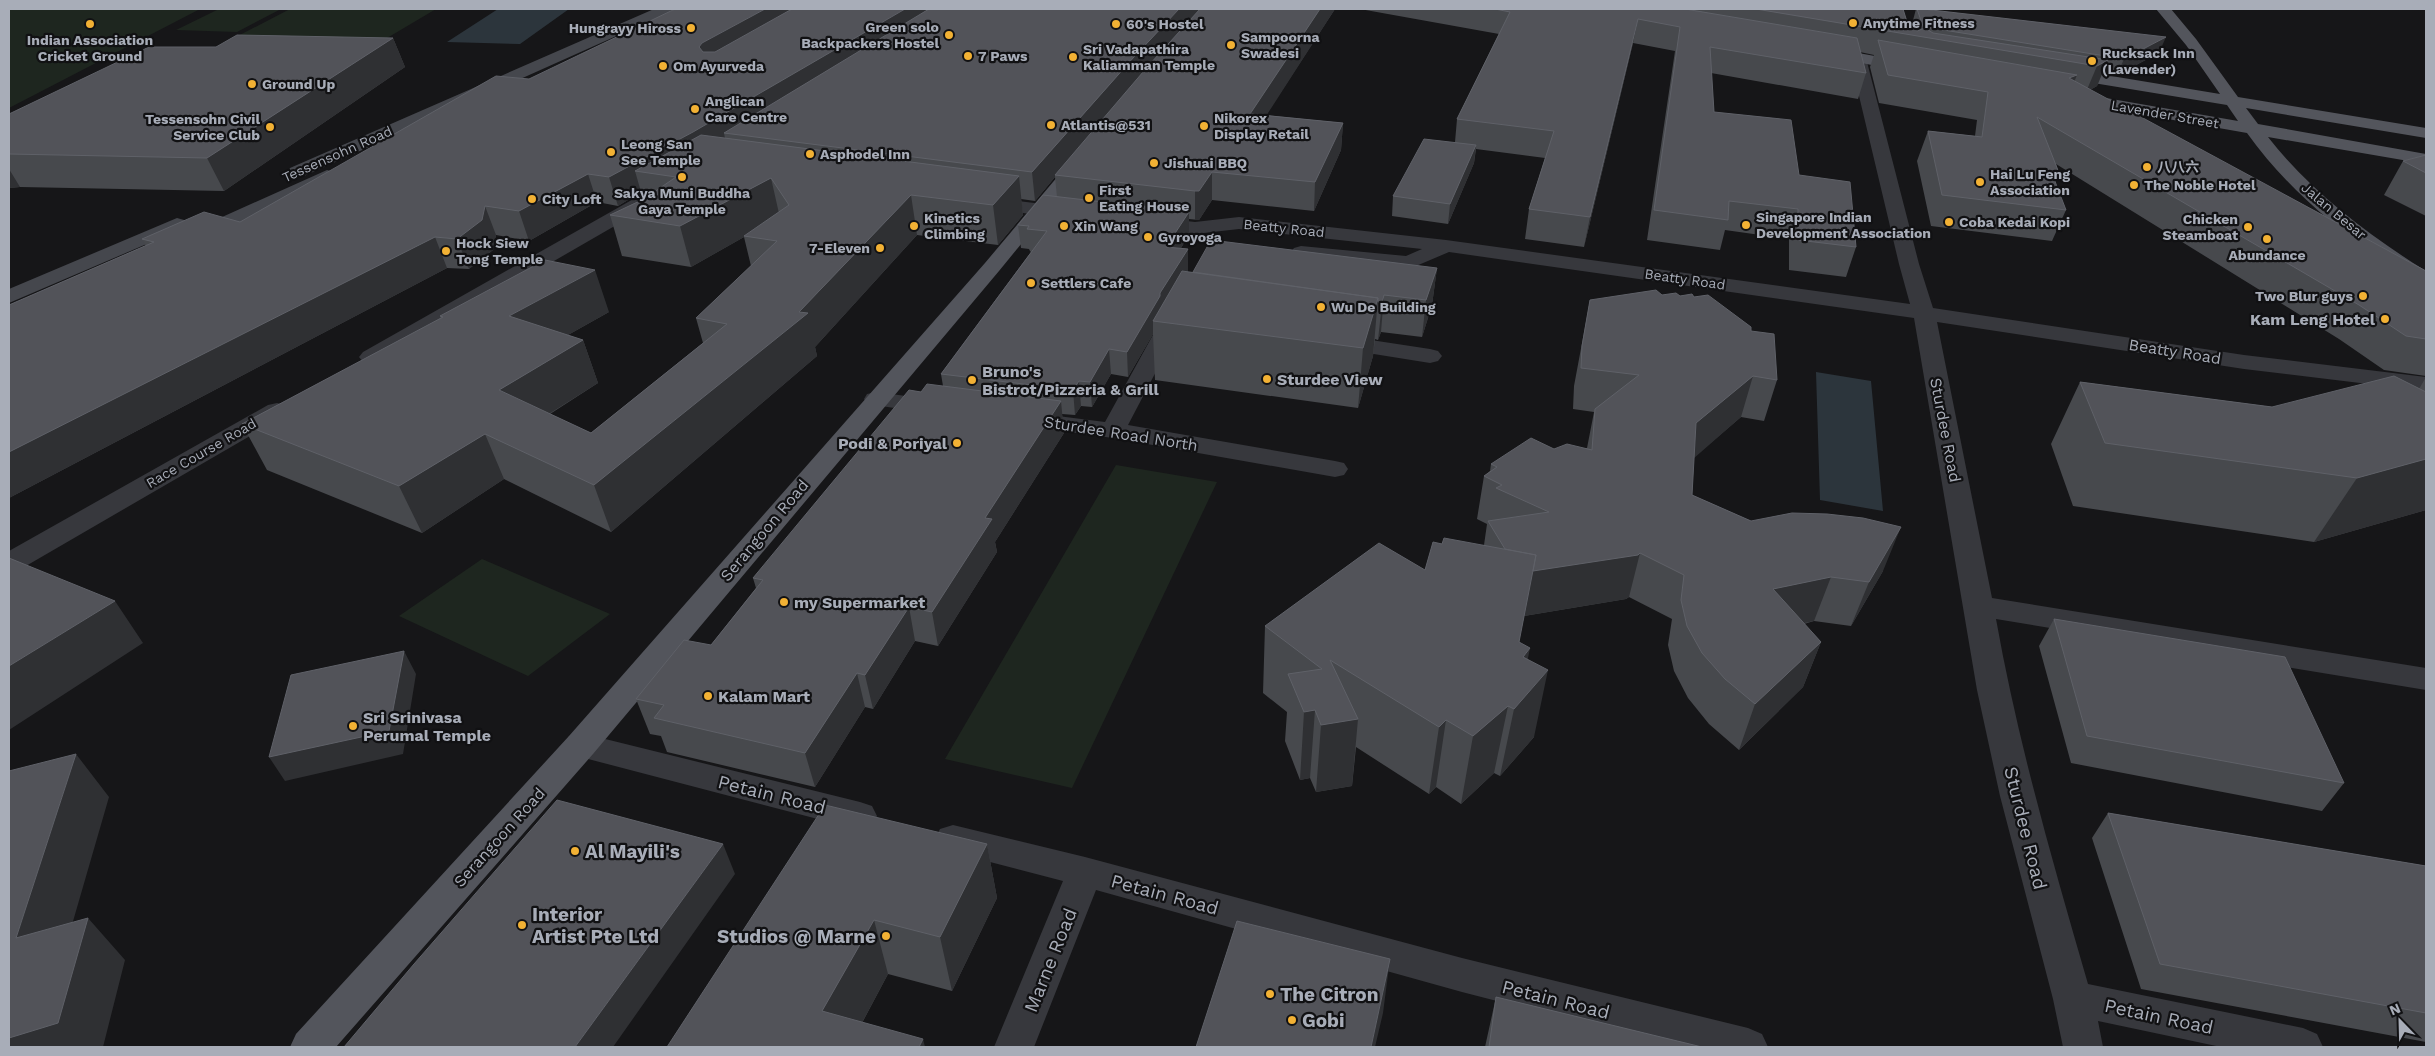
<svg xmlns="http://www.w3.org/2000/svg" width="2435" height="1056" font-family="'Work Sans','Noto Sans SC',sans-serif">
<style>
.green{fill:#1e261f}
.water{fill:#2c353c}
.lines{fill:none;stroke-linecap:round;stroke-linejoin:round}
.street{fill:#37383d;fill-rule:evenodd}
.secondary{fill:#45474d;fill-rule:evenodd}
.primary{fill:#53555c;fill-rule:evenodd}
.wall{fill:#47494d}
.shaded-wall{fill:#2f3033}
.building{fill:#525359;stroke:#5f6168}
.poi-dot{fill:#f2b134;stroke:#111113;stroke-width:2}
.labels{text-anchor:middle;stroke-width:4.5;stroke-linejoin:round;paint-order:stroke}
.far-poi-label{font-size:14px;font-weight:bold;fill:#a8adb8;stroke:#111113;text-anchor:start}
.far-street-label{font-size:14px;fill:#a8adb8;stroke:#111113}
.poi-label{font-size:16px;font-weight:bold;fill:#a8adb8;stroke:#111113;text-anchor:start}
.street-label{font-size:16px;fill:#a8adb8;stroke:#111113}
.near-street-label{font-size:19px;fill:#a8adb8;stroke:#111113}
.near-poi-label{font-size:19px;font-weight:bold;fill:#a8adb8;stroke:#111113;text-anchor:start}
</style>
<rect width="100%" height="100%" fill="#161618"/>
<path class="green" d="M9,9H200L9,108Z
M219,9H281L237,32L176,30Z
M290,9H436L355,57L207,52Z
M1116,465L1217,482L1072,788L945,759Z
M482,559L610,614L528,676L399,616Z"/>
<path class="water" d="M498,9H569L520,44L447,42Z
M1816,372L1871,381L1883,511L1820,500Z"/>
<g class="lines">
<path class="street" d="M1858,53L1866,58L1919,264L1933,308L2244,355L2426,377V391L2244,369L1937,322L1992,598L2426,668V690L1996,619C2018,743 2053,863 2088,984L2303,1028L2317,1034L2323,1047H2221L2098,1021L2103,1047H2063L2053,999L2000,796L1977,690L1914,318L1449,252L1409,269L1301,258L1294,256L1291,252L1294,248L1301,246L1406,256L1422,249L1239,229L1195,234L1152,229L1145,227L1142,223L1145,219L1152,217L1195,222L1239,217L1446,240L1910,304L1899,264L1850,58Z
M644,195L651,197L654,201L651,205L379,362L371,364L363,362L359,357L363,352L637,197Z
M986,197L1067,207L1074,209L1077,213L1074,217L1067,219L979,207L976,203L979,199Z
M1171,315L1179,317L1182,322L1128,425L1335,461L1344,463L1348,469L1344,475L1335,477L1113,438L1026,426L1017,424L1014,419L1017,414L1026,412L1105,422L1160,322L1163,317Z
M1338,335L1430,349L1438,351L1442,356L1438,361L1430,363L1330,347L1327,342L1330,337Z
M876,392L936,400L945,402L948,407L945,412L936,414L867,404L864,399L867,394Z
M277,403L286,405L289,410L286,415L19,570L9,572V551L268,405Z
M581,733L860,802L872,806L877,816L872,826L860,830L569,754L565,745L569,736Z
M953,825L1085,857L1462,958L1748,1028L1762,1034L1768,1047H1676L1462,992L1096,890L1034,1047H994L1063,881L940,849L935,839L940,829Z"/>
<path class="secondary" d="M654,9H672L670,12L304,176H290L288,172L290,168Z
M327,170L334,172L336,176L334,180L205,239L198,241L191,239L188,235L191,231Z
M177,218L184,220L187,224L184,228L9,303V289Z"/>
<path class="primary" d="M2156,9H2171L2196,39L2238,97L2426,128V138L2246,108L2258,124L2426,154V164L2268,137C2310,191 2368,235 2426,271V286C2412,283 2399,272 2387,264C2334,227 2284,185 2247,133L2077,103L2075,99L2077,95L2083,94L2238,121L2227,105L2063,78L2057,76L2055,73L2057,70L2063,68L2220,94L2186,45Z
M1825,47L1908,62L1916,67L1908,72L1820,55L1817,52L1820,49Z
M1080,156L1086,157L1089,161L999,271L593,754L336,1047H290L296,1034L569,736L985,263L1074,157Z"/>
</g>
<path class="wall" d="M1335,9L1266,115L1343,123L1341,150L1314,211L1212,200L1199,220L1189,219V235L1181,248L1188,249V272H1193L1437,268L1432,305L1422,337L1381,332L1378,340L1375,339L1373,356L1358,408L1155,380L1153,334L1128,377L1111,374L1092,407L1081,406L1075,415L1062,414L1064,433L995,542L997,552L938,646L915,641L873,709L865,707L815,787L667,752L661,736L650,734L636,699L711,645L756,588L753,578L921,392L943,386L941,374L1031,252L1030,251L1029,249L1021,248L1018,225L1057,197L1055,177L1035,201L1021,199L1023,215L998,245L917,235L815,347L817,356L611,532L504,479L422,533L267,470L242,424L441,319L440,316L609,312L568,335L583,340L598,383L550,414L591,433L703,343L696,318L751,266L744,237L691,267L622,256L610,215L643,199L641,192L618,206L597,202L529,241L496,235L493,250L469,269L447,268L9,498V305L146,246L142,239L240,222L529,79Z
M1360,9H1903L1908,25L1913,28L1912,24L1916,9H1923L2159,53L2117,75L2102,73L2097,86L2090,90L2426,271V376L2384,370L2339,339L2056,164L2059,173L2055,183L2066,210L2052,241L1931,226L1917,161L1928,131L1975,136L1977,120L1879,103L1870,67L1874,55L1860,52L1866,73L1858,99L1711,73L1714,112L1799,175L1856,247L1846,277L1789,270V239L1725,230L1720,250L1647,240L1675,51L1633,43L1584,247L1525,239L1529,209L1545,158L1476,149L1474,163L1448,224L1392,216L1393,196L1455,142L1457,119L1499,34Z
M393,38L405,67L224,191L20,187L9,188V114L216,47Z
M2426,155V216L2384,195L2403,161Z
M1662,295L1694,297L1751,331L1777,380L1764,421L1741,417L1694,457L1692,495L1751,521L1883,571L1851,626L1814,621L1804,624L1821,642L1803,687L1739,750L1709,724L1688,698L1674,671L1668,645L1672,619L1629,597L1626,599L1524,616L1519,642L1528,659L1534,737L1500,776L1494,773L1461,804L1436,787L1429,794L1356,747L1352,786L1316,792L1310,778L1300,780L1285,741L1287,712L1263,693L1265,626L1425,570L1442,544L1484,545L1487,524L1477,519L1484,476L1490,471L1491,464L1554,449L1587,448L1594,412L1573,409L1574,386L1590,300Z
M2426,377V510L2314,542L2073,506L2051,444L2080,382L2272,407L2419,389Z
M2054,619L2344,783L2322,811L2071,763L2039,646Z
M2108,813L2426,866V1042L2141,989L2092,838Z
M987,844L997,898L952,991L888,974L862,1023L667,1047Z
M1496,997L1702,1047H1485Z"/>
<path class="shaded-wall" d="M765,9H813L705,72L699,47L702,43Z
M905,9H948L724,133L726,144L635,171L641,192L618,206L609,177Z
M1179,9H1202L1055,175V177L1035,201L1032,172L1134,57Z
M1320,9H1335L1250,141V114Z
M1638,19L1633,43L1584,247L1590,217Z
M2166,37L2159,53L2117,75L2124,59Z
M393,38L405,67L224,191L207,158Z
M2108,60L2097,86L2086,92L2097,66Z
M2077,75L2066,102L2069,78Z
M1343,123L1341,150L1314,211L1315,182Z
M1476,145L1474,163L1448,224L1450,204Z
M9,169L20,187L9,188Z
M1212,172V200L1199,220H1195V191Z
M588,174L597,202L529,241L519,211Z
M1019,176L1023,215L998,245L993,205Z
M771,178L780,218L744,236V237L691,267L680,226Z
M911,195L917,235L815,347L817,356L611,532L594,485L799,312Z
M485,206L496,235L493,250L469,269L457,239Z
M1189,212V235L1167,270L1166,247Z
M435,237L447,268L9,498V452Z
M1188,249V273L1153,321V334L1128,377L1127,352L1160,293Z
M1437,268L1432,305L1422,337L1426,300Z
M595,270L609,312L525,359L509,316Z
M1384,295L1381,332L1378,340L1382,303Z
M1378,298L1373,356L1358,408L1363,348Z
M583,340L598,383L517,434L499,390Z
M1109,349L1111,374L1092,407L1090,382Z
M1753,376L1741,417L1685,466L1696,423Z
M1079,381L1081,406L1075,415L1073,390Z
M1061,401L1064,433L995,542L997,552L938,646L932,612L985,518Z
M485,434L504,479L422,533L399,486Z
M2426,459V510L2314,542L2357,478Z
M1901,527L1883,571L1851,626L1869,582Z
M1640,553L1629,597L1626,599L1512,618L1520,573Z
M1831,577L1814,621L1757,633L1773,589Z
M115,601L143,643L9,730V666Z
M909,607L915,641L873,709L865,675Z
M1821,642L1803,687L1739,750L1755,704Z
M1530,648L1519,703L1548,670L1534,737L1500,776L1514,709L1523,657Z
M404,651L416,674L403,754L285,781L269,757Z
M857,673L865,707L815,787L805,753Z
M1508,706L1494,773L1461,804L1473,736Z
M1315,710L1310,778L1300,780L1304,712Z
M1358,719L1352,786L1316,792L1321,725Z
M1446,720L1436,787L1429,794L1439,727Z
M76,754L109,797L56,980L16,938Z
M723,844L735,874L613,1047H575Z
M987,844L997,898L952,991L940,937Z
M88,918L125,960L103,1047H9V1038Z
M874,920L888,974L849,1047L822,1011Z
M1390,959L1383,1013L1375,1047H1371Z
M923,1039L925,1047H919Z"/>
<path class="building" d="M675,9H765L702,43L699,47L703,52H715L792,9H905L693,132L609,177L588,174L519,211L485,206L482,220L457,239L435,237L9,452V305L154,242L142,239L204,212L240,222L496,76L529,79Z
M929,9H1179L1134,57L1032,172L724,133Z
M1200,9H1320L1250,114L1343,123L1315,182L1212,172L1199,191H1195L1055,175L1149,65Z
M1495,9H1685L1857,38L1866,73L1710,47L1714,112L1791,120L1799,175L1850,182L1856,247L1798,240V209L1729,201L1728,220L1654,210L1680,27L1638,19L1590,217L1529,209L1554,131L1457,119L1510,12Z
M1756,9H1903L1908,25L1917,31L1925,28L1933,33L2108,60L2097,66Z
M1917,9H1923L2166,37L2124,59L1931,28L1927,30L1924,29Z
M237,35L393,38L207,158L9,154V114L149,47H216Z
M1878,40L2077,75L2069,78L2426,271V339L2406,336L2359,305L2037,117L2059,173L2051,171L2066,210L1942,195L1928,131L1982,137L1988,92L1888,75Z
M701,135L1019,176L993,205L911,195L799,312L808,313L594,485L485,434L399,486L242,424L443,317L440,316L545,260L595,270L509,316L583,340L499,390L591,433L727,324L696,318L777,241L744,236L789,205L771,178L680,226L610,215L644,199L676,177L635,171Z
M1424,139L1476,145L1450,204L1393,196Z
M2426,155V173L2403,161Z
M1043,195L1189,212L1166,247L1188,249L1160,293V296L1127,352L1109,349L1090,382L1079,381L1073,390L941,374L1047,231L1027,229L1029,226L1018,225Z
M1211,240L1437,268L1426,300L1384,295L1382,303L1378,302V298L1193,272Z
M1182,271L1378,298L1363,348L1153,321Z
M1656,290L1662,295L1676,293L1680,296L1692,294L1694,297L1708,295L1751,327V331L1774,334L1777,380L1753,376L1696,423L1692,495L1751,521L1792,513L1827,514L1863,518L1901,527L1869,582L1831,577L1773,589L1821,642L1755,704L1725,679L1702,653L1687,626L1681,600L1684,575L1640,553L1638,555L1533,571L1536,555L1505,549L1488,521L1549,512L1496,488L1502,485L1484,476L1497,467L1491,464L1531,438L1554,449L1567,444L1592,450L1595,409L1639,375L1581,368L1582,346L1590,300Z
M2394,376L2426,392V459L2357,478L2105,443L2080,382L2272,407Z
M927,384L1061,401L985,518L992,519L932,612L909,607L865,675L857,673L805,753L654,718L664,705L636,699L684,640L711,645L763,580L753,578L909,390L921,392Z
M1444,538L1536,555L1519,642L1530,648L1523,657L1548,670L1514,709L1508,706L1473,736L1446,720L1439,727L1330,660L1358,719L1321,725L1315,710L1304,712L1288,674L1322,669L1265,626L1379,543L1425,570L1433,542L1442,544Z
M9,558L115,601L9,666Z
M2054,619L2285,657L2344,783L2087,736Z
M404,651L389,731L269,757L291,675Z
M76,754L16,938L88,918L58,1023L9,1038V771Z
M557,800L723,844L575,1047H344L414,964Z
M825,805L987,844L940,937L874,920L822,1011L923,1039L919,1047H667Z
M2108,813L2426,866V1013L2160,964Z
M1237,921L1390,959L1371,1047H1196Z
M1496,997L1702,1047H1489Z"/>
<g class="poi-dot">
<circle cx="1853" cy="23" r="5"/>
<circle cx="90" cy="24" r="5"/>
<circle cx="1116" cy="24" r="5"/>
<circle cx="691" cy="28" r="5"/>
<circle cx="949" cy="35" r="5"/>
<circle cx="1231" cy="45" r="5"/>
<circle cx="968" cy="56" r="5"/>
<circle cx="1073" cy="57" r="5"/>
<circle cx="2092" cy="61" r="5"/>
<circle cx="663" cy="66" r="5"/>
<circle cx="252" cy="84" r="5"/>
<circle cx="695" cy="109" r="5"/>
<circle cx="1051" cy="125" r="5"/>
<circle cx="1204" cy="126" r="5"/>
<circle cx="270" cy="127" r="5"/>
<circle cx="611" cy="152" r="5"/>
<circle cx="810" cy="154" r="5"/>
<circle cx="1154" cy="163" r="5"/>
<circle cx="2147" cy="167" r="5"/>
<circle cx="682" cy="177" r="5"/>
<circle cx="1980" cy="182" r="5"/>
<circle cx="2134" cy="185" r="5"/>
<circle cx="1089" cy="198" r="5"/>
<circle cx="532" cy="199" r="5"/>
<circle cx="1949" cy="222" r="5"/>
<circle cx="1746" cy="225" r="5"/>
<circle cx="914" cy="226" r="5"/>
<circle cx="1064" cy="226" r="5"/>
<circle cx="2248" cy="227" r="5"/>
<circle cx="1148" cy="237" r="5"/>
<circle cx="2267" cy="239" r="5"/>
<circle cx="880" cy="248" r="5"/>
<circle cx="446" cy="251" r="5"/>
<circle cx="1031" cy="283" r="5"/>
<circle cx="2363" cy="296" r="5"/>
<circle cx="1321" cy="307" r="5"/>
<circle cx="2385" cy="319" r="5"/>
<circle cx="1267" cy="379" r="5"/>
<circle cx="972" cy="380" r="5"/>
<circle cx="957" cy="443" r="5"/>
<circle cx="784" cy="602" r="5"/>
<circle cx="708" cy="696" r="5"/>
<circle cx="353" cy="726" r="5"/>
<circle cx="575" cy="851" r="5"/>
<circle cx="522" cy="925" r="5"/>
<circle cx="886" cy="936" r="5"/>
<circle cx="1270" cy="994" r="5"/>
<circle cx="1292" cy="1020" r="5"/>
</g>
<g class="labels">
<g class="far-poi-label">
<text x="1863" y="28">Anytime Fitness</text>
<text x="1126" y="29">60's Hostel</text>
<text x="939" y="32" text-anchor="end">Green solo<tspan x="939" dy="16">Backpackers Hostel</tspan></text>
<text x="681" y="33" text-anchor="end">Hungrayy Hiross</text>
<text x="1241" y="42">Sampoorna<tspan x="1241" dy="16">Swadesi</tspan></text>
<text x="90" y="45" text-anchor="middle">Indian Association<tspan x="90" dy="16">Cricket Ground</tspan></text>
<text x="1083" y="54">Sri Vadapathira<tspan x="1083" dy="16">Kaliamman Temple</tspan></text>
<text x="2102" y="58">Rucksack Inn<tspan x="2102" dy="16">(Lavender)</tspan></text>
<text x="978" y="61">7 Paws</text>
<text x="673" y="71">Om Ayurveda</text>
<text x="262" y="89">Ground Up</text>
<text x="705" y="106">Anglican<tspan x="705" dy="16">Care Centre</tspan></text>
<text x="1214" y="123">Nikorex<tspan x="1214" dy="16">Display Retail</tspan></text>
<text x="260" y="124" text-anchor="end">Tessensohn Civil<tspan x="260" dy="16">Service Club</tspan></text>
<text x="1061" y="130">Atlantis@531</text>
<text x="621" y="149">Leong San<tspan x="621" dy="16">See Temple</tspan></text>
<text x="820" y="159">Asphodel Inn</text>
<text x="1164" y="168">Jishuai BBQ</text>
<text x="2157" y="172">八八六</text>
<text x="1990" y="179">Hai Lu Feng<tspan x="1990" dy="16">Association</tspan></text>
<text x="2144" y="190">The Noble Hotel</text>
<text x="1099" y="195">First<tspan x="1099" dy="16">Eating House</tspan></text>
<text x="682" y="198" text-anchor="middle">Sakya Muni Buddha<tspan x="682" dy="16">Gaya Temple</tspan></text>
<text x="542" y="204">City Loft</text>
<text x="1756" y="222">Singapore Indian<tspan x="1756" dy="16">Development Association</tspan></text>
<text x="924" y="223">Kinetics<tspan x="924" dy="16">Climbing</tspan></text>
<text x="2238" y="224" text-anchor="end">Chicken<tspan x="2238" dy="16">Steamboat</tspan></text>
<text x="1959" y="227">Coba Kedai Kopi</text>
<text x="1074" y="231">Xin Wang</text>
<text x="1158" y="242">Gyroyoga</text>
<text x="456" y="248">Hock Siew<tspan x="456" dy="16">Tong Temple</tspan></text>
<text x="870" y="253" text-anchor="end">7-Eleven</text>
<text x="2267" y="260" text-anchor="middle">Abundance</text>
<text x="1041" y="288">Settlers Cafe</text>
<text x="2353" y="301" text-anchor="end">Two Blur guys</text>
<text x="1331" y="312">Wu De Building</text>
</g>
<g class="far-street-label">
<text transform="translate(2165 114) rotate(10)" y="5">Lavender Street</text>
<text transform="translate(337 154) rotate(-24)" y="5">Tessensohn Road</text>
<text transform="translate(2334 211) rotate(40)" y="5">Jalan Besar</text>
<text transform="translate(1284 228) rotate(6)" y="5">Beatty Road</text>
<text transform="translate(1685 279) rotate(8)" y="5">Beatty Road</text>
<text transform="translate(201 453) rotate(-30)" y="5">Race Course Road</text>
</g>
<g class="poi-label">
<text x="2375" y="325" text-anchor="end">Kam Leng Hotel</text>
<text x="982" y="377">Bruno's<tspan x="982" dy="18">Bistrot/Pizzeria &amp; Grill</tspan></text>
<text x="1277" y="385">Sturdee View</text>
<text x="947" y="449" text-anchor="end">Podi &amp; Poriyal</text>
<text x="794" y="608">my Supermarket</text>
<text x="718" y="702">Kalam Mart</text>
<text x="363" y="723">Sri Srinivasa<tspan x="363" dy="18">Perumal Temple</tspan></text>
</g>
<g class="street-label">
<text transform="translate(2175 351) rotate(9)" y="6">Beatty Road</text>
<text transform="translate(1946 430) rotate(79)" y="6">Sturdee Road</text>
<text transform="translate(1121 433) rotate(9)" y="6">Sturdee Road North</text>
<text transform="translate(764 530) rotate(-50)" y="6">Serangoon Road</text>
<text transform="translate(499 837) rotate(-48)" y="6">Serangoon Road</text>
</g>
<g class="near-street-label">
<text transform="translate(772 794) rotate(14)" y="7">Petain Road</text>
<text transform="translate(2026 828) rotate(76)" y="7">Sturdee Road</text>
<text transform="translate(1165 894) rotate(15)" y="7">Petain Road</text>
<text transform="translate(1050 960) rotate(-68)" y="7">Marne Road</text>
<text transform="translate(1556 999) rotate(14)" y="7">Petain Road</text>
<text transform="translate(2159 1016) rotate(12)" y="7">Petain Road</text>
</g>
<g class="near-poi-label">
<text x="585" y="858">Al Mayili's</text>
<text x="532" y="921">Interior<tspan x="532" dy="22">Artist Pte Ltd</tspan></text>
<text x="876" y="943" text-anchor="end">Studios @ Marne</text>
<text x="1280" y="1001">The Citron</text>
<text x="1302" y="1027">Gobi</text>
</g>
</g>
<rect width="2435" height="1056" fill="none" stroke="#a8adb8" stroke-width="20"/>
<g transform="translate(2400 1021) rotate(337)" stroke="#111113" stroke-width="4" paint-order="stroke">
<path d="M0-4L9 19L0 12L-9 19Z" fill="#a8adb8"/>
<text y="-8" font-size="14" font-weight="bold" text-anchor="middle" fill="#a8adb8">N</text>
</g>
</svg>
